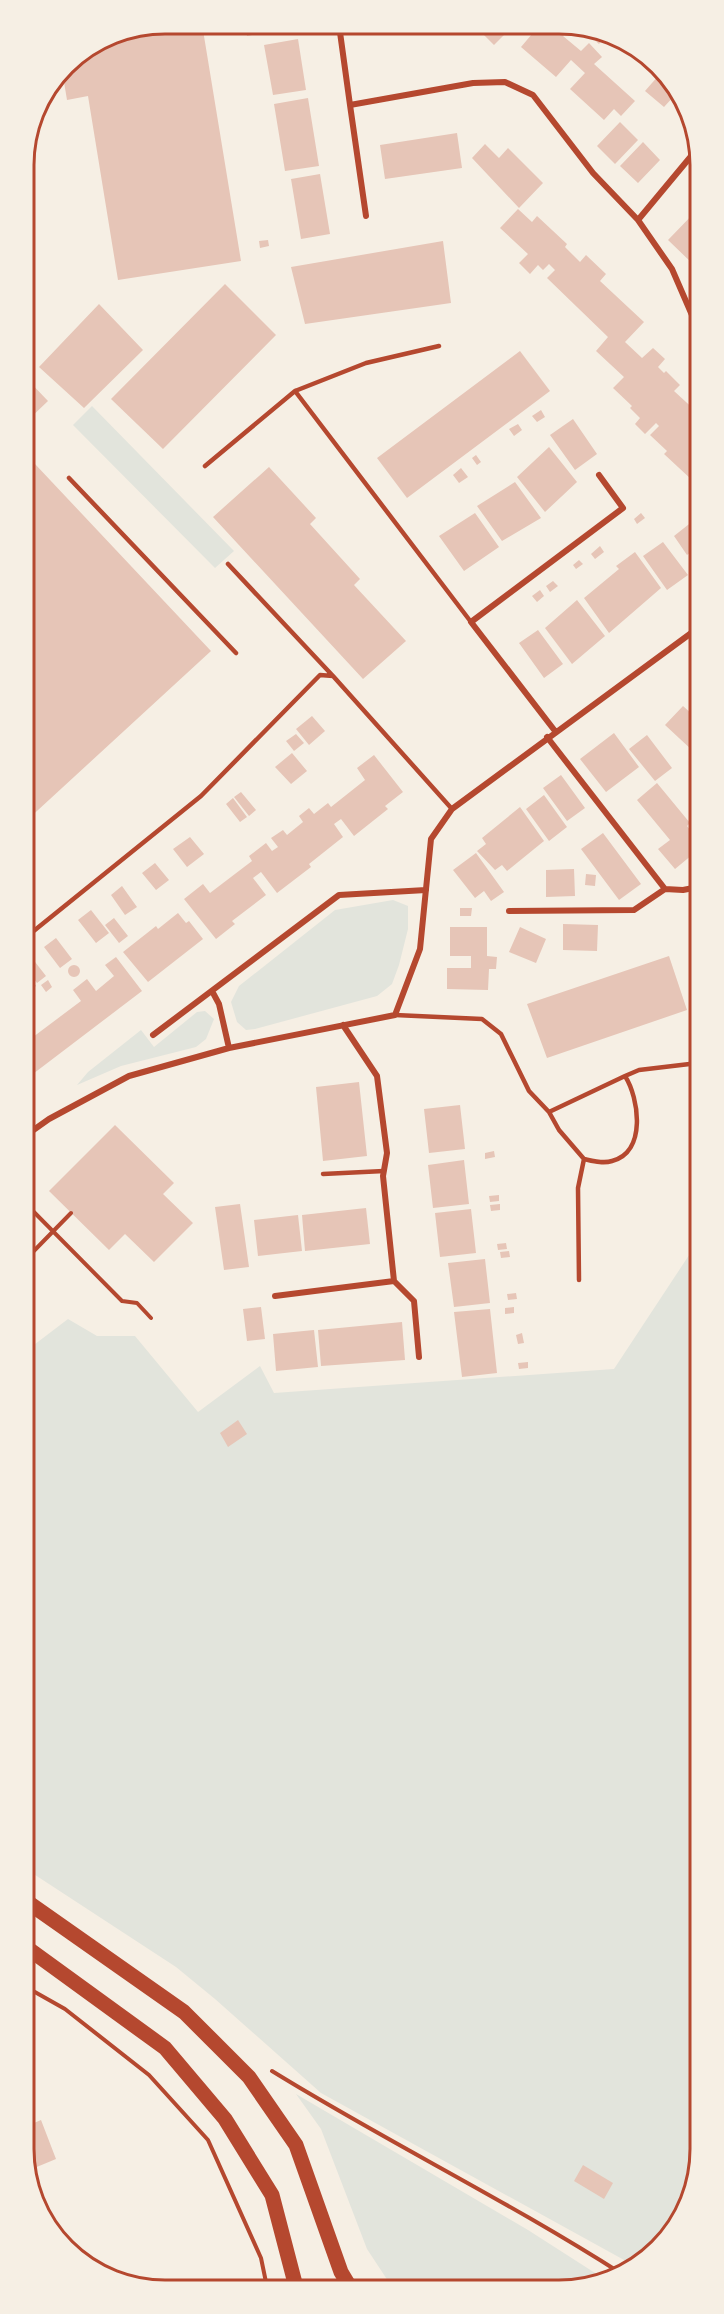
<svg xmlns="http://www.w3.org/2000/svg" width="724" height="2314" font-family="Barlow,sans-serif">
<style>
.green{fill:#e2e4dc}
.building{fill:#e6c5b7}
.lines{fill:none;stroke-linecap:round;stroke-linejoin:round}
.path{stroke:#b5482f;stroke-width:4}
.service{stroke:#b5482f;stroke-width:4.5}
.minor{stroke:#b5482f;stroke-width:6}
.primary{stroke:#b5482f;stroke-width:15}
.rim{fill:none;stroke:#b5482f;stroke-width:3}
</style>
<rect width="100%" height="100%" fill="#f6efe4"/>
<path class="green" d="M92,406L234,551L215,568L73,425Z
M393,900L408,906V929L399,965L392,984L377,996L255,1029L246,1030L237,1022L231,1002L239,986L335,910Z
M205,1011L214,1019L206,1039L196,1047L121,1066L77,1085L88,1072L141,1030L154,1047L197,1012Z
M699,1240L700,2157L689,2203L665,2242L635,2266L321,2093L215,1999L176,1967L26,1869V1351L68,1319L97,1336H135L198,1412L260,1366L274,1393L614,1369Z
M296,2094L528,2230L606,2280L586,2287H392L367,2249L321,2129Z"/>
<path class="building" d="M166,24H202L241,261L118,280L88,96L67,100L62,70L112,35Z
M245,25H293L294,27L247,36Z
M392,26H425L426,27L393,31Z
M482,26H513L494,45L479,30Z
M523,26L571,27L563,36L581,51L589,43L602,57L594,64L635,101L621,116L614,109L604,120L570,89L585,73L571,60L556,77L521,47L532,34Z
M597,32L605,37L599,44L592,38Z
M298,39L306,90L273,95L264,45Z
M659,75L668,83L675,95L664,107L645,91Z
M308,98L319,166L285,171L274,104Z
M620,122L638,140L615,164L597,146Z
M457,133L462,168L385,179L380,145Z
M643,142L660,160L638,183L620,166Z
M485,144L499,158L508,148L543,183L519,208L472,158Z
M320,174L330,234L301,239L291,179Z
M518,209L532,222L537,216L567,244L565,247L580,262L586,255L606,274L600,281L644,322L625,342L642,358L653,348L665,359L658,367L664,373L666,371L680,385L674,391L698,413V474L692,480L664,454L667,451L650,435L659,426L656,423L645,434L635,424L640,418L630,408L632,406L613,388L624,377L596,351L608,337L547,278L555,270L549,264L543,270L538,265L530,274L519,263L528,254L500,228Z
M697,210V264L695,266L668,240Z
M268,240L269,246L260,248L259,241Z
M443,241L451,303L305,324L291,267Z
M225,284L276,335L163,449L111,399Z
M99,304L143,350L84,408L39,367Z
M520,351L550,391L407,498L377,458Z
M25,377L48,401L25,423Z
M541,410L545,417L537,422L532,416Z
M573,419L597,454L575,470L550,435Z
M518,424L522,430L514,436L509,429Z
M549,447L577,482L545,512L517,477Z
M476,455L481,462L477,465L472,458Z
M35,464L211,651L25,822V474Z
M269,467L316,518L310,524L360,579L354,585L406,641L363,679L213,517Z
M461,468L468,477L459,483L453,475Z
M515,482L541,518L502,541L477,506Z
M475,513L499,547L464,571L439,536Z
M641,513L645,518L637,524L634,519Z
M698,517V547L687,555L674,536Z
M663,542L688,575L667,590L643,556Z
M600,546L604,552L595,559L591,554Z
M635,552L661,588L609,633L584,598L619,569L616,566Z
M579,560L583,564L576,569L573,565Z
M553,581L558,586L550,592L546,586Z
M540,590L544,596L537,602L532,596Z
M577,600L605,636L572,664L545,628Z
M538,630L563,664L544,678L519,643Z
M683,706L693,715L698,710V745L693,751L665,725Z
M312,716L325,731L309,745L296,729Z
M614,733L639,767L606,792L580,759Z
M296,734L304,743L294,751L286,741Z
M647,735L672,768L655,781L629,749Z
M292,753L307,771L291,784L275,767Z
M374,755L403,792L385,806L388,809L354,836L341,819L334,824L343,837L309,864L311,867L277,893L261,872L253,878L266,895L232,921L235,924L216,939L184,899L203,884L210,893L252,861L249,856L266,843L272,851L278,847L271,838L283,830L287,835L303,822L299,816L309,808L314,814L328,803L331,807L365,780L357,768Z
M561,775L585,808L567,821L543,788Z
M657,783L690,823L687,826L698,840V850L675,869L658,849L670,840L637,800Z
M698,787V801L691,793Z
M241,792L256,810L249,816L234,797Z
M544,795L567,827L549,841L526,809Z
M233,798L247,817L240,822L226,804Z
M520,807L544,841L507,871L502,865L495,870L477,851L486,844L482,838Z
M603,833L641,884L619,900L581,849Z
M190,837L204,854L187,867L173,849Z
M476,853L504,892L491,901L484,891L475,898L453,870Z
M155,863L169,880L156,890L142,873Z
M574,869L575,896L546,897V870Z
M586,874L596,875L595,886L585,885Z
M122,886L137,907L125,915L111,895Z
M460,908H472L471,916H460Z
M91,910L109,933L96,943L78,920Z
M178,913L186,923L189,921L203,939L148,982L123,952L156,926L158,929Z
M114,918L128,936L119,943L105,925Z
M563,924L598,925L597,951L563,950Z
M450,927H487V956L497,957L496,969H489L488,990L447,989V968H471V956H450Z
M520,927L546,939L536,963L509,952Z
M56,938L72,959L60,968L44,947Z
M669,956L687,1010L547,1058L527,1004Z
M116,957L142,991L25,1080V1043L81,1001L73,990L87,979L96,991L114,976L105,965Z
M32,958L46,976L37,983L25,967V963Z
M68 971a6 6 0 1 1 12 0a6 6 0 1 1-12 0Z
M25,971L31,979L25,984Z
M48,980L52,987L46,992L41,985Z
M33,981L36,986L31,990L27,985Z
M359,1082L367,1156L323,1161L316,1087Z
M460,1105L465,1149L429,1153L424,1109Z
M115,1125L174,1183L163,1194L193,1223L154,1262L125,1234L109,1250L49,1191Z
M494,1151L495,1157L485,1159V1153Z
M464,1160L469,1204L433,1208L428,1165Z
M499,1195V1201L490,1202L489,1196Z
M240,1204L249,1267L224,1270L215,1207Z
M500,1204V1210L491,1211L490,1205Z
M366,1208L370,1244L305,1251L302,1215Z
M471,1209L476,1253L440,1257L435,1213Z
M298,1215L302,1251L258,1256L254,1220Z
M506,1243L507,1249L498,1250L497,1244Z
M509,1251L510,1257L501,1258L500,1252Z
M485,1259L490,1303L454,1307L448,1263Z
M516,1293L517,1299L508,1300L507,1294Z
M261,1307L265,1339L247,1341L243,1309Z
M514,1307V1313L505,1314V1308Z
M490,1309L497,1373L462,1377L454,1312Z
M402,1322L405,1360L321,1366L318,1330Z
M314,1330L318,1367L276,1371L273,1334Z
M522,1333L524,1343L518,1344L516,1335Z
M528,1362V1368L519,1369L518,1363Z
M238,1420L247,1434L228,1447L220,1433Z
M41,2120L56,2159L27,2171V2126Z
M583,2165L613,2183L604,2199L574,2181Z"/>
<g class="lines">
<path class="path" d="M26,1204L122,1301L137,1303L151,1318
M27,1258L71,1213
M26,1987L65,2009L149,2075L208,2140L261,2258L267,2287
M272,2071C387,2142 508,2201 622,2274"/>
<path class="service" d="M295,391L471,622
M205,466L295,391L366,363L439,346
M69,478L236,653
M228,564L333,676
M25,938L201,796L320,675L333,676L452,809
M395,1015L482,1019L501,1034L529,1091L549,1112L559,1130L584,1159C593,1161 603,1164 612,1161C647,1152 639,1098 625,1076L549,1112
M625,1076L639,1070L698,1063
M323,1174L384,1171
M579,1280L578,1188L584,1159"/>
<path class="minor" d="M339,25L350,105L473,83L505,82L533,95L593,173L638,220L672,269L698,329
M350,105L366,216
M638,220L697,149
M555,731L471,622L623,508L599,475
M547,737L665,889L683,890L698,887
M509,911L634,910L665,889
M212,991L219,1004L229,1048
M343,1025L377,1076L387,1153L383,1176L394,1281L414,1301L419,1357
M153,1035L339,895L426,890
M25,1136L49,1119L129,1076L229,1048L395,1015L420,949L431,839L452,809L698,628
M275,1296L394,1281
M26,1966L34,1953"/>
<path class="primary" d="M26,1901L184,2012L249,2077L296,2145L341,2272L350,2287
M26,1947L165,2048L225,2119L272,2195L296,2287"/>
</g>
<path d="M0 0H724V2314H0ZM165 34H559A131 131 0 0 1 690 165V2149A131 131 0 0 1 559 2280H165A131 131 0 0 1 34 2149V165A131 131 0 0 1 165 34Z" fill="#f6efe4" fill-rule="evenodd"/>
<path class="rim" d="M165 34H559A131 131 0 0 1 690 165V2149A131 131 0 0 1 559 2280H165A131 131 0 0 1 34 2149V165A131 131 0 0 1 165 34Z"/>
</svg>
